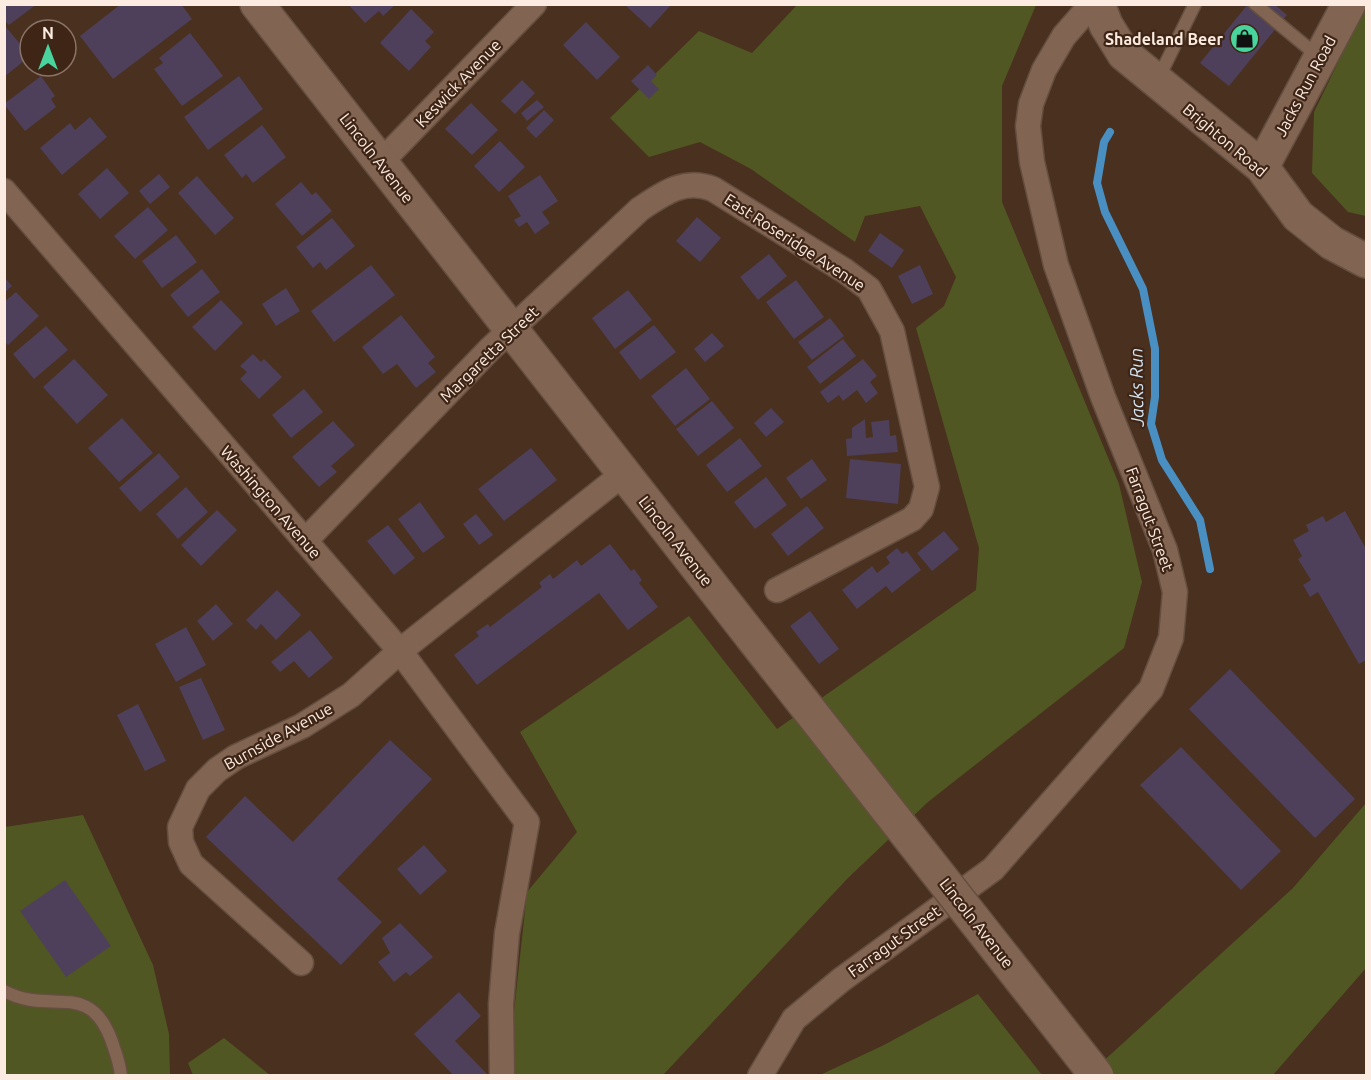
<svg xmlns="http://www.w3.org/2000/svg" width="1371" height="1080" font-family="Ubuntu,sans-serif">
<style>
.green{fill:#515722}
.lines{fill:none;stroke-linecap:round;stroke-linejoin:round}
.stream{stroke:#4a8fc2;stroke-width:8}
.building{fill:#4e405a}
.lane-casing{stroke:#644e3f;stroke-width:15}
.street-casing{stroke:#644e3f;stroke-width:27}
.secondary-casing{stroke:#644e3f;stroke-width:36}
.lane{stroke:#816452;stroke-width:12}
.street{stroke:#816452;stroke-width:24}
.secondary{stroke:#816452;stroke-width:33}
.secondary-bridge-casing{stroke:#644e3f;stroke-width:36;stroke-linecap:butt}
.secondary-bridge{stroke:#816452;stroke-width:33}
.labels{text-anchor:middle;stroke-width:4.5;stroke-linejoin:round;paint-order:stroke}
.poi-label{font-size:16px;font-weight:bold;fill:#fcebe1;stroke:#3e2515;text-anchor:end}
.street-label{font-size:16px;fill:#fcebe1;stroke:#3e2515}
.water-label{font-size:18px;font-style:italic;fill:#d4e5f3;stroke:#3e2515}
</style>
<rect width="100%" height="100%" fill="#49301f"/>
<path class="green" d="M797,5H1036L1002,86V202L1119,484L1142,582L1124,648L928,802L848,878L663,1075L507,1076L527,892L577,832L520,732L689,616L777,729L976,590L979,548L916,328L944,306L956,277L920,206L865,216L855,242L751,169L700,142L649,157L610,118L699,31L752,53Z
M1366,5V216L1348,212L1312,173L1314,112Z
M1366,803V968L1273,1075L1087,1076L1293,888Z
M83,815L153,965L169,1034L170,1075L5,1076V827Z
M978,994L1042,1075H820L884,1045Z
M224,1038L270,1075H193L188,1063Z"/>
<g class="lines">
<path class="stream" d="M1110,132L1104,142L1097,183L1105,212L1143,289L1155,349V397L1151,424L1162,460L1200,520L1210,569"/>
</g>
<path class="building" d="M4,4H37L9,25L4,20Z
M121,4H181L192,19L113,79L80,36Z
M348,4H396L383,16L379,11L365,23Z
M624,4H672L650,28Z
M1248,4H1274L1287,15L1229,86L1200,63Z
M411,9L434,32L425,41L431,47L409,71L380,43Z
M586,22L620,57L597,80L563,45Z
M6,27L30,56L4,77V28Z
M190,33L223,76L182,106L154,69L163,63L159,58Z
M648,65L657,75L651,81L659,89L649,99L631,81Z
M41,76L55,96L51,99L56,107L25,131L4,104Z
M239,76L263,109L208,150L184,117Z
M522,80L535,93L515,114L501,101Z
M537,100L544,107L527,121L521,113Z
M471,103L498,130L472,155L445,129Z
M544,110L554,120L536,138L526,128Z
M90,117L107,137L62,175L40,148L70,123L75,130Z
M262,125L286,157L253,183L246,174L242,178L224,155Z
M500,141L525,167L499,192L474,166Z
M107,168L129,193L100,219L78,194Z
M159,174L170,187L150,204L139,191Z
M540,175L558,201L542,212L550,223L535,234L527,222L519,227L514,220L521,216L508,196Z
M197,176L234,218L215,235L178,193Z
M301,182L312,195L316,192L332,211L302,236L275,204Z
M148,207L168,230L135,259L114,236Z
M697,217L721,238L700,262L676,241Z
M332,218L355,246L326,270L320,262L313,268L296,247Z
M880,233L904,250L892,268L868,251Z
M176,235L197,262L162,288L142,261Z
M769,254L787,276L758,300L740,277Z
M371,265L395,295L334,342L311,311Z
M920,265L933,294L912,304L898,276Z
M202,269L220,292L188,317L170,295Z
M4,277L12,286L4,293Z
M796,280L824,317L794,339L766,302Z
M286,288L300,311L276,326L262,304Z
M628,290L652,320L615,349L592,318Z
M16,292L39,316L8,345L4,341V302Z
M221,300L243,323L215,351L192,327Z
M401,315L435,357L428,363L436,372L416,388L397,364L383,374L362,347Z
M830,318L844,336L812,360L798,342Z
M654,325L676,352L640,380L619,352Z
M46,326L68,350L34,379L13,354Z
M712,333L724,346L705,362L694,349Z
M843,339L856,356L820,384L807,367Z
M253,354L261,362L264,359L282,377L259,399L240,379L247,372L240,366Z
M74,359L108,395L77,424L43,387Z
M863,359L877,376L870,382L878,393L866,403L857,390L843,401L839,395L828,403L820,392Z
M686,368L710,399L675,426L651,396Z
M304,389L323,412L291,438L272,415Z
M712,401L734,428L698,456L676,429Z
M771,408L784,422L766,437L754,423Z
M122,418L153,453L119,482L88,448Z
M865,419L866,438L873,437L871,422L889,420L890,436L896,435L898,452L847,456L846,439L852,438V428Z
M333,421L355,445L331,466L337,472L319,487L292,457Z
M740,438L762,466L727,492L706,465Z
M531,448L557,480L504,521L478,489Z
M159,453L180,477L140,512L119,488Z
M812,459L827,480L801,499L786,478Z
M850,459L901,464L898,504L846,498Z
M766,477L787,505L755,529L734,502Z
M186,487L208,512L178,539L156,514Z
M420,502L445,537L423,553L398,519Z
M807,506L824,528L788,556L771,534Z
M217,510L237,530L201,566L181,545Z
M1345,511L1366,549V660L1359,664L1318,592L1310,597L1303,585L1311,580L1298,559L1302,556L1293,540L1309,531L1306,525L1323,516L1326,522Z
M476,514L493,535L479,545L463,524Z
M388,525L415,558L394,575L367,541Z
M944,531L959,549L932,571L917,553Z
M610,544L631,571L634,569L642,580L639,583L658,607L628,630L599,593L477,685L454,655L479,636L476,632L488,624L490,627L542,587L539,583L550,574L553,579L577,560L581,566Z
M897,548L902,554L907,551L921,570L892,593L886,586L857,609L842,590L872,566L877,573L890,563L886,557Z
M277,590L301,615L276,640L261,624L256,630L246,620Z
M216,604L233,624L213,641L197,621Z
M810,611L839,649L819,664L790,626Z
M186,627L206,665L176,682L155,644Z
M310,630L333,658L309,678L294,661L280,672L271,662Z
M1230,669L1355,799L1315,838L1189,709Z
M201,678L225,730L203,740L179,687Z
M138,704L166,761L145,771L117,715Z
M390,740L432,779L337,879L382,922L341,965L206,837L245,796L293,842Z
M1181,747L1281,851L1241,890L1140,785Z
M424,845L447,871L420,895L397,869Z
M65,880L111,946L66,977L20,911Z
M400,923L433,957L410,976L406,972L394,982L378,962L390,953L382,938Z
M459,992L481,1016L455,1041L489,1076H454L414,1034Z"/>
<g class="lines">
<defs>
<path id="lane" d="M1255,4L1319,57
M1158,79L1195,4
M4,991C50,1016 88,979 111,1039C115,1051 120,1063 121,1076"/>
<path id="street" d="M381,162L534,4
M4,191L400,651L527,822L507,933L501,1004L502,1076
M305,541L490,349L640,209C664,193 684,178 713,189L845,271L869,289L892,331L927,487L921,509L912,519L777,590
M301,963L191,864L181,842L180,827L198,789L217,770L236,757L302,726L351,695L400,651L623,474
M760,1076L794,1019L841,980L993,869L1151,689L1171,638L1175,592L1165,550L1103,397L1056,265L1032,162L1028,126L1031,104L1044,70L1064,36L1092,4"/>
<path id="secondary" d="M257,4L751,636
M1098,4L1106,25L1124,54L1262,167L1298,216L1332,243L1366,261
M1262,167L1349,4"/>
</defs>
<use href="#lane" class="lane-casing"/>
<use href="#street" class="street-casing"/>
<use href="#secondary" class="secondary-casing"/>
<use href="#lane" class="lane"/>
<use href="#street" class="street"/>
<use href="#secondary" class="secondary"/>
<defs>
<path id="secondary-bridge" d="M751,636L1097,1076"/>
</defs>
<use href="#secondary-bridge" class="secondary-bridge-casing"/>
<use href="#secondary-bridge" class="secondary-bridge"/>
</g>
<defs>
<symbol id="shop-disc" viewBox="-11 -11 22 22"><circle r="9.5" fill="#49d49d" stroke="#3e2515"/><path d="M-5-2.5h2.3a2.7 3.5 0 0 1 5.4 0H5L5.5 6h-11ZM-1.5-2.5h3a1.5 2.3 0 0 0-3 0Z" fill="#111"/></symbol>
</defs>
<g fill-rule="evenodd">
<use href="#shop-disc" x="1228" y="22" width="33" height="33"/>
</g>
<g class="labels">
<g class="poi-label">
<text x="1223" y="45">Shadeland Beer</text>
</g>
<g class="street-label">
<text transform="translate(458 83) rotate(-46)" y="6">Keswick Avenue</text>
<text transform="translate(1305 86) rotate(-62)" y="6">Jacks Run Road</text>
<text transform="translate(1225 140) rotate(40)" y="6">Brighton Road</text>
<text transform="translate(377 158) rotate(52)" y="6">Lincoln Avenue</text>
<text transform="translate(795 242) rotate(33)" y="6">East Roseridge Avenue</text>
<text transform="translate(489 354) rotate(-44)" y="6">Margaretta Street</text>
<text transform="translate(271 502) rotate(49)" y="6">Washington Avenue</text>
<text transform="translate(1150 519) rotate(70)" y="6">Farragut Street</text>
<text transform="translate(676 541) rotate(52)" y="6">Lincoln Avenue</text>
<text transform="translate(278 736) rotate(-29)" y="6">Burnside Avenue</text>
<text transform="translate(977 923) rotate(52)" y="6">Lincoln Avenue</text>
<text transform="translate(894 941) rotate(-36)" y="6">Farragut Street</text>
</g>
<g class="water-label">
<text transform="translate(1137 387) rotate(-91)" y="6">Jacks Run</text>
</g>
</g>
<rect width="1371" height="1080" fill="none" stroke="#fcebe1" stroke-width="12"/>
<g transform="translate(48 48)"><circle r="28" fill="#3e2515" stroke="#8a7467" stroke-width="1.5"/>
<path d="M0-4.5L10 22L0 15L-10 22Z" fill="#49d49d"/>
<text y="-9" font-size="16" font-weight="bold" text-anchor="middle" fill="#fcebe1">N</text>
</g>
</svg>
